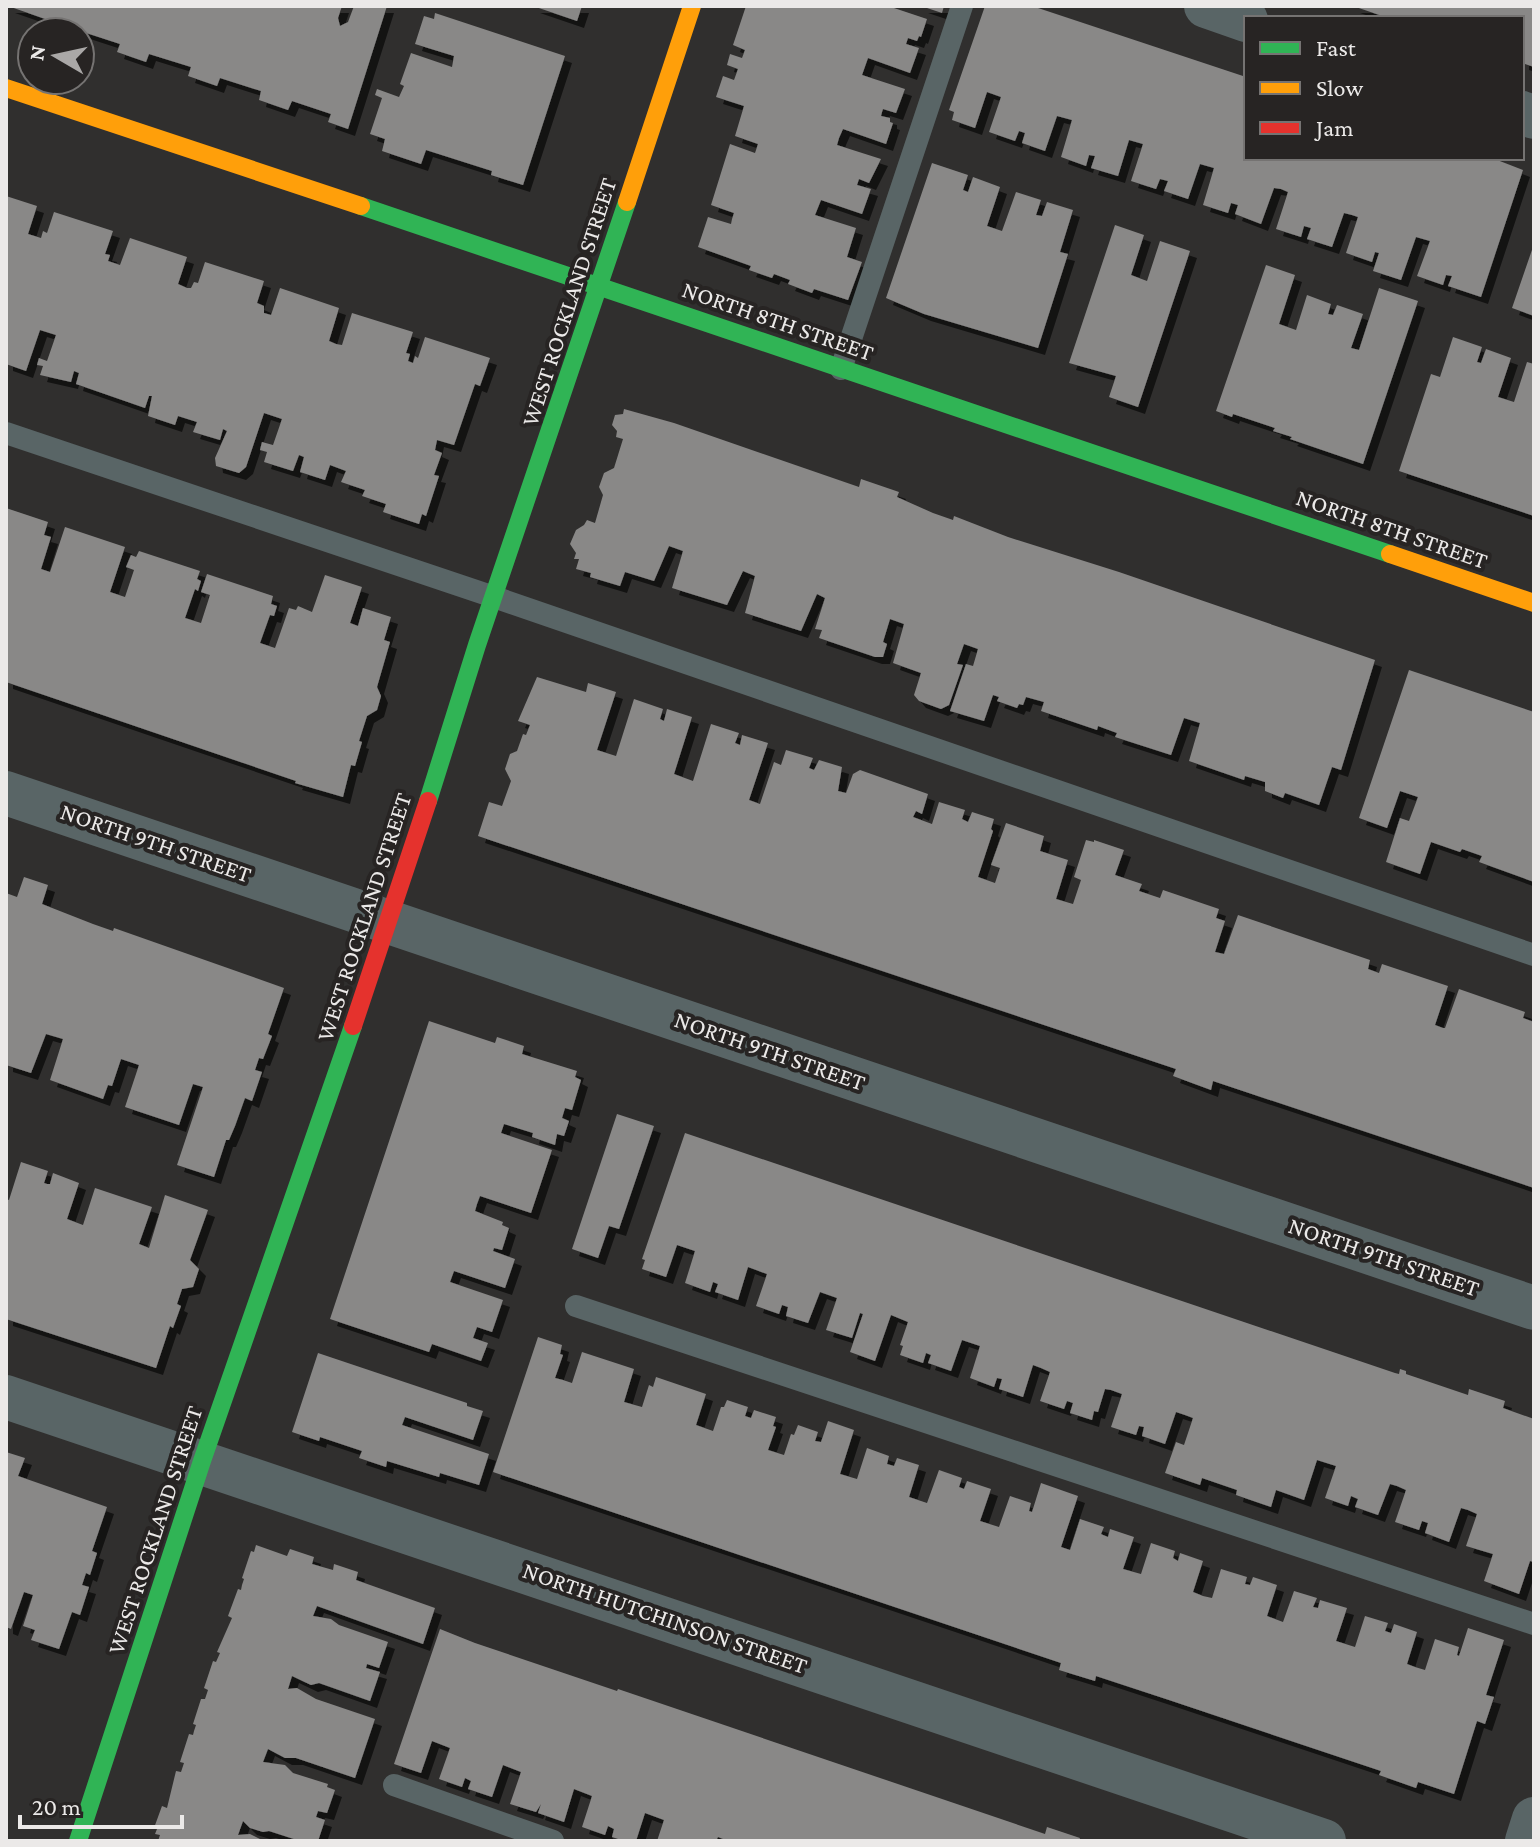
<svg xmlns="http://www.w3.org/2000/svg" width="1540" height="1847" font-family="'Crimson Pro',serif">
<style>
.building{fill:#898887;filter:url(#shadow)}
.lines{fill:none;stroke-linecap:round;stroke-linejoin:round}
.lane{stroke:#596566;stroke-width:22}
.street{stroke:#596566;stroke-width:44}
.fast{stroke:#30b455;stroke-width:18}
.slow{stroke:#ff9f0a;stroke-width:18}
.jam{stroke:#e5322d;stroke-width:18}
.labels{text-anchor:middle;stroke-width:8;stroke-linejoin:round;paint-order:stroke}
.street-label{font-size:24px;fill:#ebe9e8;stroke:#272423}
</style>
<defs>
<filter id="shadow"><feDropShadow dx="7" dy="7" stdDeviation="0" flood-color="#0009"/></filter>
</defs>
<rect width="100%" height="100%" fill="#302f2e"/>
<path class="building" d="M8,6H342L338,18L340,26L348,22L354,6H387L348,129L328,122L331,114L292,101L288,110L259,100L261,91L220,78L217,86L188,76L191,67L149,54L146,62L117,52L120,44L77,30L76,32H58L45,28L48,20Z
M533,6H582L577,21Z
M746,6L759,8L760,6H888L927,19L921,37L919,36L917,41L908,38L906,44L919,48L910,73L868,58L862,75L905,89L896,113L883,109L882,112L881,116L890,118V122L893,123L886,144L843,129L839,138L837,145L881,159L869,183L859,179L857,185L871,189L862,214L821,200L815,215L856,228L847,257L862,262L848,300L814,289L812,293L788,284L790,280L774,274L772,278L749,270L751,266L698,247L708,217L731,224L732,219L734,213L711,205L730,144L755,153L758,144L735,136L744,106L716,97L723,76L734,80L738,69L727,65L730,54L742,58L745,50L733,45Z
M921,6H944L942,13Z
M985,6H1032L1246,77V158H1492L1523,170L1481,297L1448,286L1452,276L1446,275L1443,285L1417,276L1430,241L1416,237L1401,280L1373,271L1379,253L1375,252L1372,262L1346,253L1358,217L1352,215L1344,213L1332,247L1307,239L1311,228L1304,226L1301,237L1276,229L1288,192L1281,189L1274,188L1261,224L1235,214L1238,205L1231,203L1228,213L1203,205L1214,168L1200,164L1188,199L1164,191L1168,181L1160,179L1156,189L1131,181L1143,144L1129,140L1118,176L1091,168L1095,156L1089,155L1086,166L1061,157L1072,120L1057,116L1045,151L1022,143L1025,133L1019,131L1015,141L989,132L1001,97L987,92L975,128L952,120L954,112L949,110Z
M1353,6H1534V67L1522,63V18H1388Z
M435,13L565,56L523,185L491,175L492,171L426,150L421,164L382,151L385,139L370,134L382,98L375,95L377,89L399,97L404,86L400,84L411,53L452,67L454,56L415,44L424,16L434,19Z
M932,163L968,175L963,190L968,192L973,177L1000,187L987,226L1002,231L1016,192L1041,200L1036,215L1042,216L1047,202L1073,210L1060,252L1068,254L1038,348L924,314L886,298Z
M6,196L37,206L28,234L41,238L43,231L47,233L54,212L113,231L105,254L110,255L108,261L120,265L130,238L187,257L178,284L187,288H191L194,282L198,283L205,262L264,281L257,303L264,306V313L271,315L280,288L339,308L329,341L336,344L342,345L352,313L413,332L406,353L410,354L408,361L413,363L415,356L418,358L425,337L490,358L480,386L475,384L454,445L437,440L435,450L442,453L434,475L439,476L426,516L422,514L419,524L383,512L386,504L362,496L365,490L341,482L346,471L330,465L325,480L300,472L304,457L299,455L293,471L264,462L267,452L260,450L262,442L273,445L282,419L264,413L246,467L239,473L216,466L215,458L227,431L223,429L220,440L193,432L197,422L178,416L175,425L148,416L152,396H149L145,408L76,384L79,373L74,371L71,382L40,375L43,366L37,365L39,358L47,361L56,335L40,330L26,371L6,364Z
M1115,225L1144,235L1131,275L1147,281L1160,241L1190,251L1138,407L1109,397L1116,376L1069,363Z
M1534,244V316L1512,308Z
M1266,265L1295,275L1279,324L1296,330L1307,295L1331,304L1328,314L1333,315L1337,305L1363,314L1351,348L1359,350L1379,288L1418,301L1363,464L1290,439L1292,437L1273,431L1275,428L1233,414L1232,417L1216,411Z
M1453,337L1482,347L1477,362L1481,363L1486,349L1511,358L1498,397L1514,402L1527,362L1534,364V516L1399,471L1431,374L1440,377Z
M624,409L674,423L859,487L861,479L899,492L897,497L933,513L953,520L954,516L1008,537L1119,572L1375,660L1341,770L1332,767L1319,805L1285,793L1283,798L1265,791V782L1245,776L1244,780L1189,761L1200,723L1184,718L1171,755L1115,737L1117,733L1106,729L1098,726L1097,730L1041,711L1044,702L1026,697L1023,705L1019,704L1017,708L997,701L999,697L993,695L984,721L950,711L966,664L973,666L978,649L964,644L957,664L963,665L949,705L941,709L919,701L914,695L921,673L893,663L904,624L890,619L883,642L887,644L883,657H875L819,638L822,630L815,629L825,598L817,594L801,631L745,613L755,576L743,571L727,605L672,588L683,551L669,546L654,581L625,572L620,586L590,577L591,573L576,569L579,559H574L576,553L570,544L576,530L584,525L587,520L595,523L603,495L599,487L604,473L614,468L623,439L616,437L617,431L612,425L615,415L623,414Z
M6,508L48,522L44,535L51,537L41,569L50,572L65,527L125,547L110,592L125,597L134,570L126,567L131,555L136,557L139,551L200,571L197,579L201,581L198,591L195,589L185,618L201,623L210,595L201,592L207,574L273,596L271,604L277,606L274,616L270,615L260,643L275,648L289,608L296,610L298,606L312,612L325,575L362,587L350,623L358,626L363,608L391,617L384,640L390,642L377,687L381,696L377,710L367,716L359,741L362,742L355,766L351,765L343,797L295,783L296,781L6,682Z
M1409,670L1534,712V882L1479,862L1482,856L1462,849L1460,852L1431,842L1420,874L1386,862L1400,818L1409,821L1418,797L1400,791L1387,828L1359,818Z
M537,677L586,692L588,683L616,692L597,750L616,756L634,699L663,709L660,719L664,721L667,709L692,717L674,774L693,781L711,724L739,733L735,743L740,745L742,735L768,743L749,800L760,804L774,762L781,765L786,750L813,758L809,768L814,770L819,760L842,767L838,791L846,793L853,774L860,770L928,794L922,814L916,811L913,817L932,824L939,802L965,810L962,819L968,822L972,812L994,819L991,829L993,831L978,877L995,883L1000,868L991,865L1006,823L1044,836L1040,851L1068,860L1056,899L1073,904L1081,880L1074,877L1086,840L1094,842V840L1124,850L1115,875L1142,884L1139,891L1160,898L1163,890L1219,909L1216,918L1225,921L1215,952L1224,954L1238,915L1370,960L1368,969L1379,973L1382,964L1448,986L1435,1025L1443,1028H1445L1459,989L1525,1012L1523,1018L1534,1022V1188L1213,1081L1211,1090L1173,1076L1176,1069L478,836L489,802L502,806L511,781L505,769L510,754L517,751L523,734L526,735L530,725L518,721Z
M24,877L48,885L42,904L93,924L113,931L114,928L284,988L268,1034L272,1036L263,1059L259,1058L255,1070L262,1072L252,1101L245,1098L235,1126L229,1140H226L214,1177L177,1165L203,1087L193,1084L179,1125L125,1107L139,1065L121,1059L112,1086L108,1085L103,1099L50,1080L63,1039L46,1034L31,1073L6,1065V893L17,897Z
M429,1021L495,1043L497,1037L524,1046L522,1054L577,1071L575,1077L581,1080L572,1110L565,1108L562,1118L569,1121L564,1136L557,1134L555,1145L532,1137L533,1133L504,1124L501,1133L552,1150L531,1213L480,1196L477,1204L475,1211L503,1222L502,1225L509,1228L502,1250L494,1248L493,1251L515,1259L505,1288L454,1271L450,1282L503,1300L492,1332L477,1327L473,1338L488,1343L481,1361L432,1344L429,1352L330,1319Z
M617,1114L654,1126L619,1229L609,1226L598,1258L572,1249Z
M685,1133L1395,1373L1399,1374L1400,1369L1406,1371V1374L1468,1395L1469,1389L1505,1401L1503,1408L1534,1419V1562L1530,1561L1519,1594L1484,1581L1493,1554L1466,1546L1477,1514L1468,1510L1461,1508L1449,1542L1425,1533L1428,1523L1422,1521L1419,1530L1395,1522L1406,1490L1397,1486L1390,1484L1378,1515L1355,1507L1358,1499L1351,1496L1348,1506L1325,1498L1336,1466L1317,1460L1304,1500L1276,1490L1271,1507L1236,1495L1237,1490L1202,1478L1200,1485L1165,1473L1176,1442L1184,1445L1193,1418L1185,1415L1176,1412L1165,1444L1142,1436L1144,1427L1139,1426L1136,1435L1111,1427L1122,1394L1111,1390L1105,1389L1098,1412L1094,1411L1092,1420L1070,1413L1073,1403L1067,1401L1064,1409L1040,1401L1050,1372L1041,1368L1033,1365L1023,1397L999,1389L1002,1379L997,1378L994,1387L970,1378L980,1346L962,1340L951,1371L928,1363L931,1355L926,1353L923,1363L900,1355L903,1346L900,1345L908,1322L891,1315L875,1361L850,1352L863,1314L860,1313L852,1338L826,1330L837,1298L820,1292L808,1323L786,1316L788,1307L782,1305L779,1314L756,1306L767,1274L748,1267L738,1300L715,1292L718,1284L713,1282L710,1292L685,1283L695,1251L677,1245L666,1277L642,1269L645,1260L642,1259Z
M21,1162L48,1171L44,1183L47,1184H50L53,1173L79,1183L67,1219L83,1225L95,1188L152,1207L139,1244L149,1248L165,1195L208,1210L190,1260L199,1269L193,1287L182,1289L177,1304L181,1306L173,1328L170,1326L156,1368L6,1319V1199L9,1200Z
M538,1337L562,1345L560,1354L563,1355L555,1378L563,1380L572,1383L582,1352L634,1369L624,1402L642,1407L649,1385L653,1387L656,1377L706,1394L696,1425L713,1431L721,1407H724L727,1400L748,1407L745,1416L751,1418L754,1410L776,1417L773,1426L776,1427L768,1450L784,1455L791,1434L794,1435L798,1425L818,1432L815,1441L821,1442L828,1421L854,1430L840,1474L857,1479L867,1448L889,1456L887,1464L894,1466L897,1458L919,1465L909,1497L927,1503L939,1470L962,1478L959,1487L964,1489L967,1481L991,1489L980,1521L999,1527L1010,1496L1031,1503L1029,1511L1032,1512L1041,1483L1078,1496L1061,1547L1070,1550L1080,1519L1104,1527L1101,1534L1103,1535L1108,1537L1110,1529L1134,1537L1123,1569L1141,1574L1151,1543L1175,1551L1173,1558L1178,1561L1180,1553L1203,1561L1193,1592L1203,1596L1212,1598L1221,1569L1247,1577L1245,1584L1250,1585L1253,1577L1277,1585L1267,1616L1283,1622L1294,1591L1317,1598L1313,1607L1318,1608L1320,1600L1347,1608L1336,1641L1355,1647L1365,1616L1388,1623L1385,1631L1391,1633L1394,1624L1417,1632L1407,1664L1415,1667L1425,1670L1435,1639L1459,1647L1457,1655L1459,1656L1468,1628L1504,1640L1486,1695L1494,1697L1485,1724L1477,1721L1454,1794L1418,1782L1416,1788L1379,1775L1381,1771L1169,1700L1096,1676L1095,1681L1059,1670L1061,1663L493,1472Z
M318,1353L467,1403V1406L483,1411L473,1440L405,1417L402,1425L489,1454L479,1485L440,1473L439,1477L387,1461L386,1467L359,1458L362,1451L320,1437L319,1441L292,1432Z
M6,1452L25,1458L18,1476L107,1507L92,1551L97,1553L90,1575L86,1573L82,1585L89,1587L80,1615L72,1612L59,1649L31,1640L35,1630L23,1626L33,1595L24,1592L11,1629L6,1627Z
M256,1545L287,1556L290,1549L314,1557L312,1564L333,1570L334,1564L358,1572L356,1580L435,1608L423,1644L317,1606L313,1616L331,1619L339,1625L388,1642L379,1668L367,1664L366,1668L380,1672L370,1701L319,1683L311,1685L292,1676L288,1689L297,1688L316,1699L375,1719L355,1778L296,1758H285L268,1749L263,1762L285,1765L293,1773L328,1784L327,1787L335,1790L327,1813L318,1811L316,1817L325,1820L318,1841L308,1839V1841H300L269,1831L263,1832L250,1828L243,1821L238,1835L250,1834L264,1841H158L160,1835L155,1834L157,1829L154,1828L162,1806L167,1808L176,1771L181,1772L184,1763L180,1762L189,1734L193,1735L194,1731L196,1725L193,1724L201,1699H205L208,1690L204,1688L213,1661L216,1662L220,1653L217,1652L232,1618L228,1616L238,1589L241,1590L242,1585L244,1579L242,1578L251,1551L254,1552Z
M440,1629L475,1643L617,1691L618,1689L1045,1834L1047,1827L1080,1838L1079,1841H728L718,1837L716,1841H657L664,1820L645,1813L636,1841H624L612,1837L614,1829L608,1826L605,1835L582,1827L592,1796L574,1789L564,1822L538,1813L541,1804L536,1812L510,1804L521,1772L503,1765L492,1797L468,1789L471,1781L465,1778L462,1787L439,1779L450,1748L432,1741L421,1773L394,1764Z"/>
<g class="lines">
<path class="lane" d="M841,369L962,6
M6,433L494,597L1534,955
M576,1306L1534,1624
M394,1785L553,1841"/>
<path class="street" d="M1206,6L1246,20
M1522,113L1534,117
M6,793L1534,1308
M6,1397L1324,1841
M1527,1841L1534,1819"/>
<path class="fast" d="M361,206L1390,554
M428,801L477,645L627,202
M78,1841L202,1461L353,1026"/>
<path class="slow" d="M6,88L361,206
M627,202L692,6
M1390,554L1534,603"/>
<path class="jam" d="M353,1026L428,801"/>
</g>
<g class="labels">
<g class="street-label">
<text transform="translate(569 302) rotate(-72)" y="8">WEST ROCKLAND STREET</text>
<text transform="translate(778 321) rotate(19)" y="8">NORTH 8TH STREET</text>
<text transform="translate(1392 529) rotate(19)" y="8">NORTH 8TH STREET</text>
<text transform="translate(156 843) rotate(19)" y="8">NORTH 9TH STREET</text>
<text transform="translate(364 917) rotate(-72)" y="8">WEST ROCKLAND STREET</text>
<text transform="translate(770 1051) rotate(19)" y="8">NORTH 9TH STREET</text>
<text transform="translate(1384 1257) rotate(19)" y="8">NORTH 9TH STREET</text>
<text transform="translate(155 1530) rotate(-72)" y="8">WEST ROCKLAND STREET</text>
<text transform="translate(665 1618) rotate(19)" y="8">NORTH HUTCHINSON STREET</text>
</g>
</g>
<rect width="1540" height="1847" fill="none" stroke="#ebe9e8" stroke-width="16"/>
<rect x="1244" y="16" width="280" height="144" fill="#272423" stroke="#757372" stroke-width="2"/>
<rect x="1260" y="42" width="40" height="12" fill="#30b455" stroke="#757372" stroke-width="2"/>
<text x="1316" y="56" font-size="24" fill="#ebe9e8">Fast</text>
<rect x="1260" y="82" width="40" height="12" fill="#ff9f0a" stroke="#757372" stroke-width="2"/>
<text x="1316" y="96" font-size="24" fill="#ebe9e8">Slow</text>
<rect x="1260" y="122" width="40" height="12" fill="#e5322d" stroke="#757372" stroke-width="2"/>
<text x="1316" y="136" font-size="24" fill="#ebe9e8">Jam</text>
<g transform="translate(56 56) rotate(279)"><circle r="38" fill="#272423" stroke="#757372" stroke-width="2"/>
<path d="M0-6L14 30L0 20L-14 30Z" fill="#aaa8a7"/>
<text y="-12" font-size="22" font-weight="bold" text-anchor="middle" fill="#ebe9e8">N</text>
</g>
<path d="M20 1815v12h162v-12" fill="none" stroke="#ebe9e8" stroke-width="4"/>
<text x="32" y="1815" font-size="24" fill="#ebe9e8" stroke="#272423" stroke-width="6" paint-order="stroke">20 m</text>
</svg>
